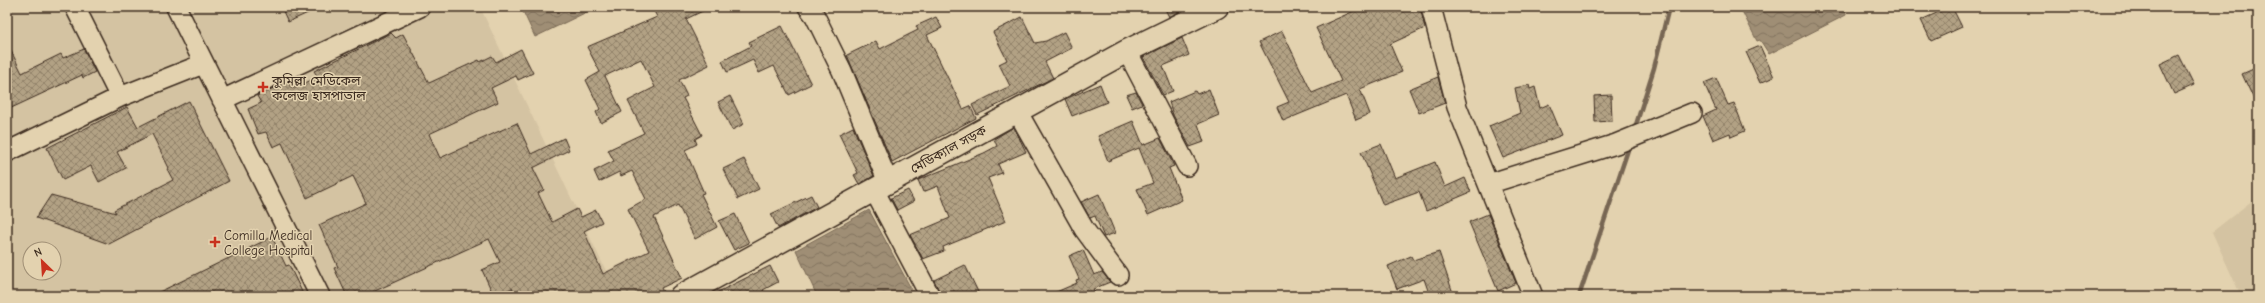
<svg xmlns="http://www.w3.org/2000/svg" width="2265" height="303" font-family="'Comic Neue','Noto Sans Bengali',sans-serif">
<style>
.built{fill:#d4c3a2;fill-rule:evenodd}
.water{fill:url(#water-waves);stroke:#776652}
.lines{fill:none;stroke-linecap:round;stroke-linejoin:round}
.stream{stroke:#776652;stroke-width:4.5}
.building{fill:url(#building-cross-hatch);stroke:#3b2a1e}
.street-casing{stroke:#3b2a1e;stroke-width:22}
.primary-casing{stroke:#3b2a1e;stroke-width:25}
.street{stroke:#e3d2af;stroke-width:19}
.primary{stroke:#e3d2af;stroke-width:22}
.poi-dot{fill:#c8321e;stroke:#e3d2af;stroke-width:1.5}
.labels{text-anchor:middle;stroke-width:3;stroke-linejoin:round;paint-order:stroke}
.poi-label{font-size:13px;fill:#3b2a1e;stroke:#e3d2af;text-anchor:start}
.street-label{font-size:13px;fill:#3b2a1e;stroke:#e3d2af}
</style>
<defs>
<pattern id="water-waves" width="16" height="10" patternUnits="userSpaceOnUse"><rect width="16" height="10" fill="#9f8e74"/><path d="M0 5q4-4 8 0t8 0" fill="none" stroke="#83745f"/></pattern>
<pattern id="building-cross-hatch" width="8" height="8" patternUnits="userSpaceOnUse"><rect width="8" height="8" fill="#b2a184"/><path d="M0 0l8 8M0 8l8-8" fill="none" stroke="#92836b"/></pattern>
</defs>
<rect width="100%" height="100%" fill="#e3d2af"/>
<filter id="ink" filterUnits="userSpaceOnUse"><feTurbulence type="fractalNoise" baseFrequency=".025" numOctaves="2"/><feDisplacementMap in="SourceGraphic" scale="8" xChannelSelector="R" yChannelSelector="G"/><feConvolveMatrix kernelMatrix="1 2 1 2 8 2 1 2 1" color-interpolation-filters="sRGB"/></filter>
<g filter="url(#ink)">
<path class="built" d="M7,7H480L618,296H7ZM30,249H54V273H30Z
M2258,196V296H2241L2212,232Z"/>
<path class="water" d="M521,7H597L535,37Z
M1740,7H1845L1846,15L1769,54L1760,40L1757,41Z
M869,210L915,296H817L796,250Z"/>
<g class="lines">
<path class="stream" d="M1634,131L1654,68L1669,7
M1579,296L1630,144"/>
</g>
<path class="building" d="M281,7H321L288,22Z
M652,7H711L686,19L709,65L679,80L687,96L683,98L702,135L695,139L697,144L685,150L704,193L701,194L717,227L695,239L678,205L654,217L682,278L661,288L663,292L654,296H515L512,288L494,296L482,270L500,262L489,239L364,296H347L334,268L338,267L319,225L366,203L353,176L307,198L282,143L273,147L266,132L258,134L248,109L261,103L257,96L288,81L292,89L318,77L314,71L391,33L396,38L403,34L429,83L479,60L480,62L492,56L496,62L521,49L533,73L518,80L516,76L491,88L498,102L429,134L440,158L517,123L531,154L564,138L569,150L533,168L544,190L538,193L552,222L577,209L581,217L596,210L602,222L584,231L603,274L649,251L628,209L646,199L632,171L621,176L619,172L599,182L594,171L614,161L608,150L644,133L628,101L655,87L641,59L605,76L622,112L601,123L596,112L600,109L586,80L600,72L587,47L657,17Z
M1164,7H1189L1169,17Z
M1363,7H1420L1425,28L1390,44L1402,72L1360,89L1370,114L1356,120L1346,95L1283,121L1277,107L1289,102L1259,42L1282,31L1312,93L1341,81L1316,28Z
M1950,7H1952L1962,27L1931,41L1921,20Z
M936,17L942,28L927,35L963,109L970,106L976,118L892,162L847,55L876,41L880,49L918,30L916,26Z
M1022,17L1035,43L1046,41L1064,32L1072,48L1045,62L1053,78L977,115L972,105L1010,86L999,64L1007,60L993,32Z
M782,26L811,84L789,95L774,66L759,73L753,60L727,72L722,61L751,46L749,42Z
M1182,38L1189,55L1163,66L1173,91L1163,95L1143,57Z
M7,43L22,73L61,54L63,58L84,49L95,72L83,78L82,75L7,110Z
M1760,46L1774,77L1760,83L1746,52Z
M2179,55L2194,85L2174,94L2160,64Z
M2258,67V108L2242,74Z
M1438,77L1445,103L1419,113L1409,89Z
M1716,78L1728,105L1734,103L1745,131L1731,137L1730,133L1713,140L1703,116L1716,110L1704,83Z
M1100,84L1107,102L1072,116L1065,99Z
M1529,85L1530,89L1535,87L1540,108L1549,104L1562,135L1503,158L1489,126L1520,113L1515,88Z
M1209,89L1219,115L1198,124L1204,142L1190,147L1173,115L1169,102L1195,91L1197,94Z
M1136,92L1142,104L1132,108L1126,95Z
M1611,95L1612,121L1595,122L1594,96Z
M730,96L744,124L732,130L718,102Z
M189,101L229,181L109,244L36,218L51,195L116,213L114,210L173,180L167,169L169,168L152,134L117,152L126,168L99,182L91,166L63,180L47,148L127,107L138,127Z
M1133,121L1143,145L1160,138L1174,166L1169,168L1182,200L1148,215L1137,189L1153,183L1139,148L1108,161L1098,136Z
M853,127L874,176L859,184L854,175L858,173L839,134Z
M1014,127L1026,152L998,164L1002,173L988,178L1006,221L943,247L944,251L923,259L910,235L950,218L938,186L923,192L918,180L984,153L997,146L994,139Z
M1381,144L1395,178L1435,162L1445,187L1465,178L1471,192L1426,211L1419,192L1383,205L1361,152Z
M744,159L759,189L738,199L723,169Z
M908,190L914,201L897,210L891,198Z
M1099,194L1115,233L1104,237L1095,216L1090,218L1081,202Z
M811,195L817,207L778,228L771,214Z
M735,214L749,243L734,250L719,221Z
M1488,214L1516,283L1498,291L1469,222Z
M272,237L286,266L289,265L304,296H151Z
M1083,250L1094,275L1102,272L1110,282L1093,289L1095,292L1085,296H1047L1077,283L1076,280L1079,279L1069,256Z
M1439,252L1454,296H1430L1424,279L1397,289L1388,266L1411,256L1413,260Z
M965,265L980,296H956L954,291L941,296L934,280Z
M770,266L778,282L763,290L767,296H710Z"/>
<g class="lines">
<defs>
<path id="street" d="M75,7L120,97
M176,7L320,296
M808,7L815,16L842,71L888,182
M1431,7L1457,107L1533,296
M1127,51L1187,166
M222,100L420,7
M1017,111L1084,229L1118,275
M7,152L120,97L203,64
M1488,184L1616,144L1692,113
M874,190L930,296"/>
<path id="primary" d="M681,296L1127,51L1217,7"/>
</defs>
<use href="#street" class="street-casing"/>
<use href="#primary" class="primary-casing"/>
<use href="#street" class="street"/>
<use href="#primary" class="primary"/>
</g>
</g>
<g class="poi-dot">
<path d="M261 81h4v4h4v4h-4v4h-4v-4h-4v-4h4z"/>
<path d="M213 236h4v4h4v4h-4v4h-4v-4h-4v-4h4z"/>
</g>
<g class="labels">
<g class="poi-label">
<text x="272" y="85">কুমিল্লা মেডিকেল<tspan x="272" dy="15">কলেজ হাসপাতাল</tspan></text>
<text x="224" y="240">Comilla Medical<tspan x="224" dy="15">College Hospital</tspan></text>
</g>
<g class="street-label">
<text transform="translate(948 149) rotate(-29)" y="5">মেডিক্যাল সড়ক</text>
</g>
</g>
<rect width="2265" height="303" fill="none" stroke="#e3d2af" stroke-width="24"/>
<rect x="12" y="12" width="2241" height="279" fill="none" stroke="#3b2a1e" stroke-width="1.5" filter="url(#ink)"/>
<g transform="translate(42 261) rotate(335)"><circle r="19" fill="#e3d2af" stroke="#a08f75"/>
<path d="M0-3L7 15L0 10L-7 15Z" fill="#c8321e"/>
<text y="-6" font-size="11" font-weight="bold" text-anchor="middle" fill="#3b2a1e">N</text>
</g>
</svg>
